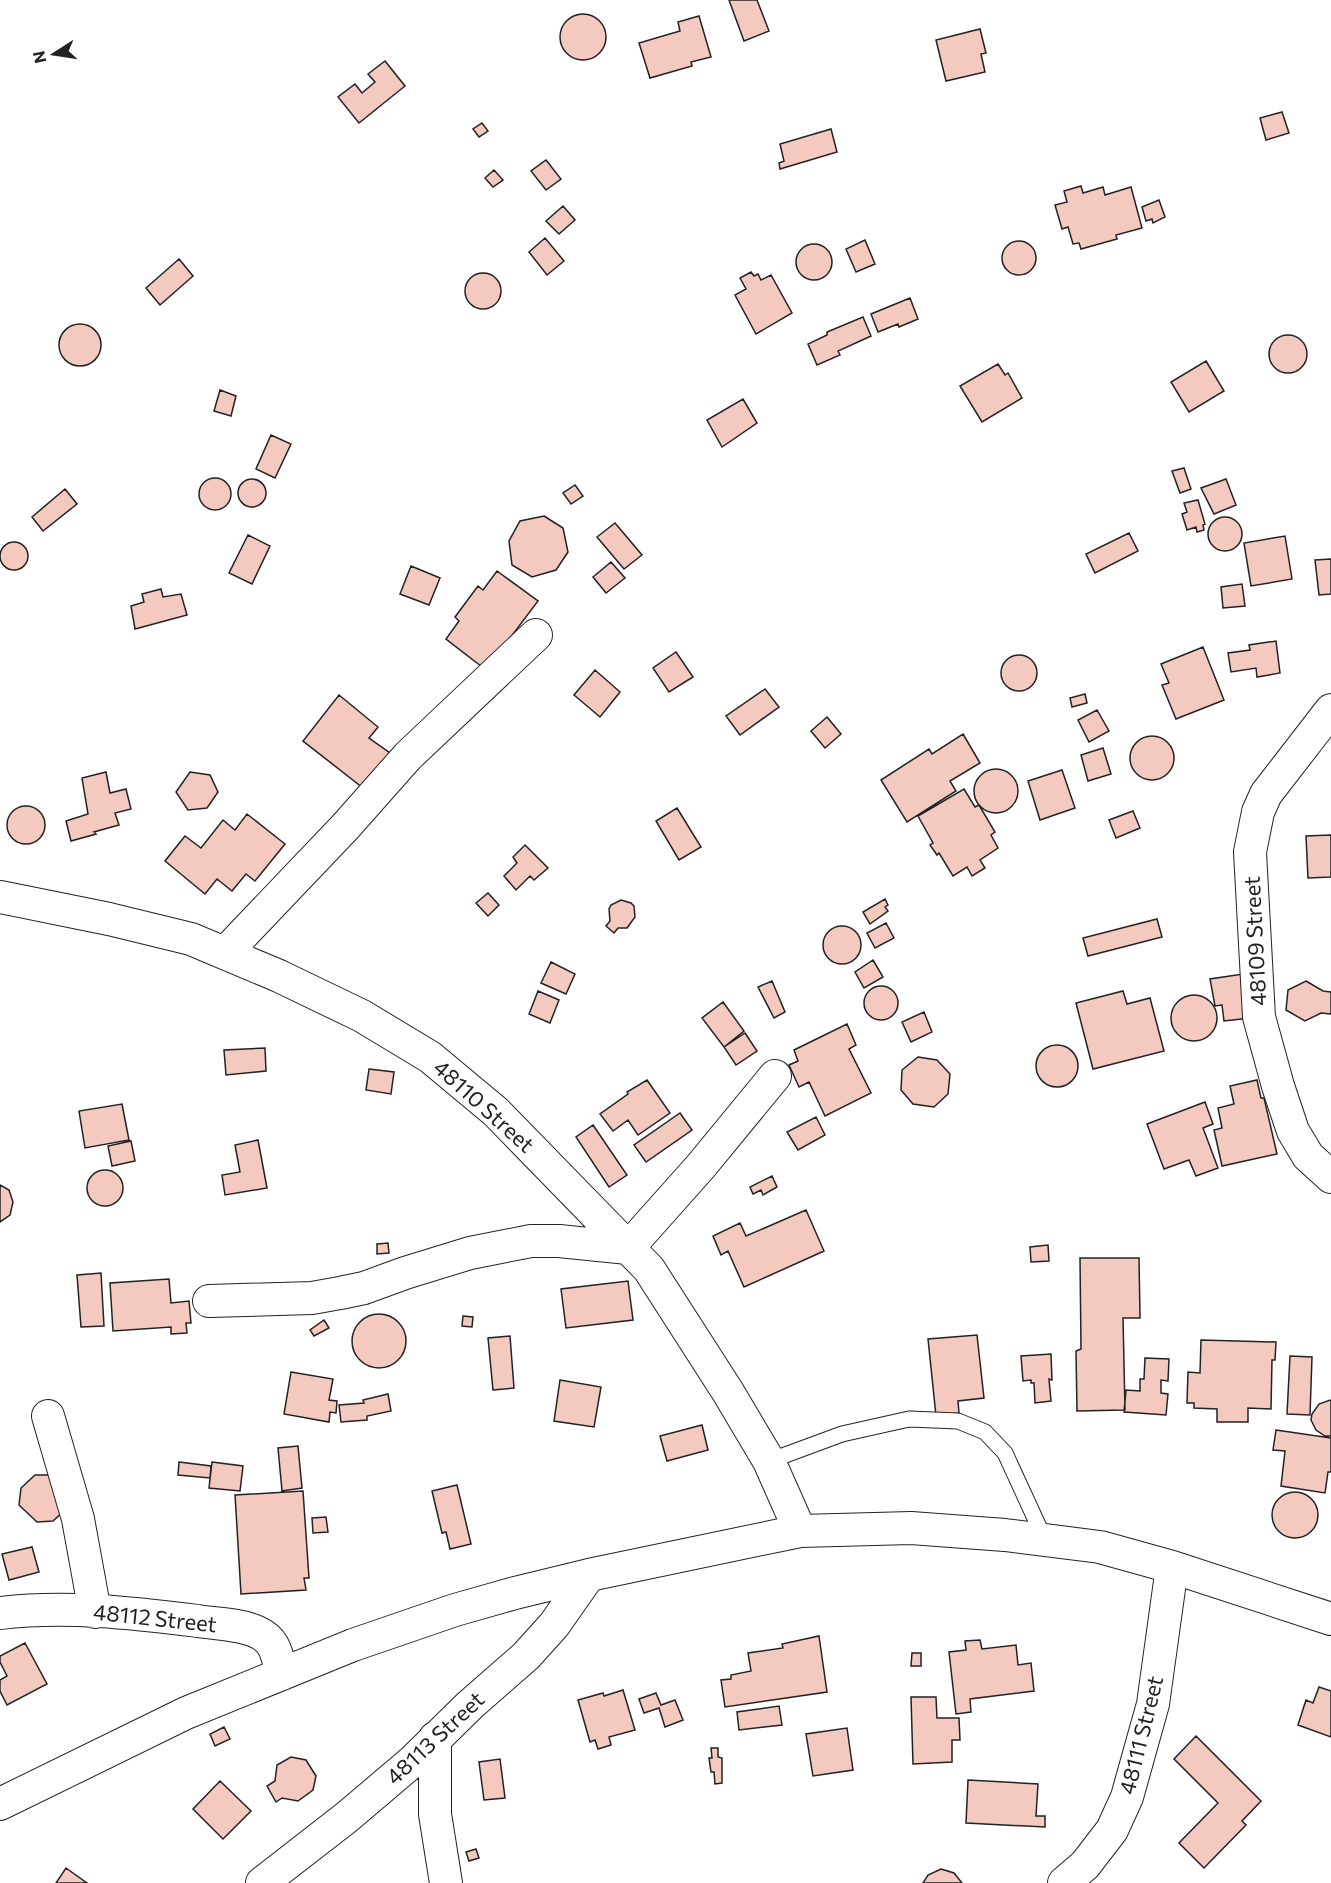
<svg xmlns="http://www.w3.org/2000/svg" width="1331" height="1883" font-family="Commissioner,sans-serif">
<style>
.building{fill:#f3c9c0;stroke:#222;stroke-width:1.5}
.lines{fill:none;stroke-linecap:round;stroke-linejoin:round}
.service-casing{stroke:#222;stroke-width:17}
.minor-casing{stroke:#222;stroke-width:34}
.service{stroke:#fff;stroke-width:15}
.minor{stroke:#fff;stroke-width:32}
.labels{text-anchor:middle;stroke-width:4.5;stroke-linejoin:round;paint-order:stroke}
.street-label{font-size:22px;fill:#222;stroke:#fff}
</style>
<rect width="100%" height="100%" fill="#fff"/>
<path class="building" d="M729,0H757L769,31L744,41Z
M560 37a23 23 0 1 1 46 0a23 23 0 1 1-46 0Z
M699,16L711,57L691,62L692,66L650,78L639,43L680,31L678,22Z
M980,29L986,53L981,54L985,72L946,81L936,40Z
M385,61L405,86L359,123L338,97L355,84L362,93L375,82L368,74Z
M1282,112L1289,133L1266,140L1260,118Z
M482,123L488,131L479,137L473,129Z
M831,129L837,152L780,169L779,163L784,161L780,144Z
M546,160L561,179L546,190L531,171Z
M494,170L503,180L493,187L485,178Z
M1081,186L1083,193L1103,187L1105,195L1131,187L1142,228L1116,235L1117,239L1081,249L1079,243L1073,244L1068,227L1062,229L1055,205L1067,202L1064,191Z
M1159,200L1165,217L1153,223L1152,219L1146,221L1142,207Z
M563,206L575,220L559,234L546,221Z
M545,238L564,261L547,275L529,252Z
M865,240L875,264L856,272L846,249Z
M1002 258a17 17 0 1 1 34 0a17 17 0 1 1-34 0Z
M796 262a18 18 0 1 1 36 0a18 18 0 1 1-36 0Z
M179,259L193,276L160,305L146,288Z
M751,272L754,276L758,274L761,280L771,275L792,313L756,334L735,295L746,289L740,278Z
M465 291a18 18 0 1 1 36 0a18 18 0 1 1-36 0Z
M910,298L918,319L899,327L898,324L878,332L871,314Z
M863,317L871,336L838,351L840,355L817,365L808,344L827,335V332Z
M59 345a21 21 0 1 1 42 0a21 21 0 1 1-42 0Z
M1269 354a19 19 0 1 1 38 0a19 19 0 1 1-38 0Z
M1206,361L1224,391L1189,412L1171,382Z
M998,364L1005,375L1008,373L1022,398L982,422L960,386Z
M220,390L236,396L231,416L214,411Z
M743,399L757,423L722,447L707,420Z
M271,435L291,444L275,478L256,469Z
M1184,468L1191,489L1180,493L1172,471Z
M199 494a16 16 0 1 1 32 0a16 16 0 1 1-32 0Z
M1226,479L1236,505L1214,514L1201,488Z
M238 493a14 14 0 1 1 28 0a14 14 0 1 1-28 0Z
M575,485L583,496L571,504L563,493Z
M65,489L77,504L43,531L32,517Z
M1198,500L1205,524L1203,525L1204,530L1197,532L1196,527L1187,530L1182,514L1187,512L1184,503Z
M544,516L563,528L568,552L556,570L532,577L512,565L509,541L520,521Z
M1208 534a17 17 0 1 1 34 0a17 17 0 1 1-34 0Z
M615,523L642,555L624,569L597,537Z
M1129,533L1138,551L1095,573L1086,554Z
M248,535L270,546L252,584L229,573Z
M1285,536L1292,579L1251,586L1244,543Z
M0 556a14 14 0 1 1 28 0a14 14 0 1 1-28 0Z
M1331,559V594L1319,595L1315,560Z
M611,562L625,578L606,593L593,577Z
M411,566L440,578L429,605L400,594Z
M497,571L538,601L486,670L446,639L459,621L455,617L478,586L483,590Z
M1242,584L1245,606L1223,608L1221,587Z
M161,589L163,597L181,594L187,615L135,629L131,606L144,602L142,594Z
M1276,641L1280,673L1257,677L1256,668L1231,672L1228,653L1250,650L1249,645Z
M1203,647L1224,700L1176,719L1162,685L1169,683L1161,664Z
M676,652L693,677L669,692L653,668Z
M1001 673a18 18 0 1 1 36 0a18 18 0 1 1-36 0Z
M595,670L620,692L600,717L574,695Z
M765,689L779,707L740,735L726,716Z
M1085,694L1087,703L1072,707L1070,698Z
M339,695L378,727L369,738L390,753L363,788L303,741Z
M1097,710L1109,731L1089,742L1078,720Z
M827,717L841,734L825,748L811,731Z
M963,734L980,763L950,781L956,791L907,822L881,780L929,749L932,754Z
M1130 758a22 22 0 1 1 44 0a22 22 0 1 1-44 0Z
M1103,748L1111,774L1088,781L1081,755Z
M974 791a22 22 0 1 1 44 0a22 22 0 1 1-44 0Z
M1062,770L1075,808L1040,820L1028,781Z
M106,772L110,793L126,789L131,809L115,813L119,825L94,832L96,834L71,841L66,821L88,814L82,778Z
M190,772L210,775L218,792L207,808L188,810L176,792Z
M964,789L975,807L979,805L995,832L991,835L998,848L980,860L985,868L972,876L967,867L953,876L939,853L937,855L930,845L933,843L918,816Z
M7 825a19 19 0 1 1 38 0a19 19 0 1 1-38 0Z
M677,808L701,847L679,860L656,821Z
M1133,811L1140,828L1116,838L1109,820Z
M247,814L285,844L255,881L246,874L232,891L217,879L205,894L165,861L185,836L201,848L223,820L235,830Z
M1331,835V877L1308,878L1306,836Z
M525,845L548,868L534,880L530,876L516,890L504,876L517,863L513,857Z
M488,893L499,905L488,916L476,903Z
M885,899L888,905L885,907L888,911L870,924L863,912Z
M621,900L631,903L634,906L635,917L627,928H618L614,933L606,926L610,921L609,909L611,905Z
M1157,919L1162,937L1088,956L1083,938Z
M886,923L894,938L875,948L867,933Z
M823 945a19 19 0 1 1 38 0a19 19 0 1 1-38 0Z
M873,960L883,977L864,988L855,972Z
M551,962L575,974L566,994L541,983Z
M1243,974L1250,1018L1224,1021L1222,1005L1215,1006L1210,979Z
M772,981L785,1012L774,1018L758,987Z
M1306,981L1323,991L1331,992V1014L1321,1013L1305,1021L1286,1010L1288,990Z
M864 1003a17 17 0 1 1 34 0a17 17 0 1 1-34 0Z
M538,991L559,1000L550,1023L529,1014Z
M1123,991L1127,1004L1150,998L1164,1051L1093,1069L1076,1003Z
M1171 1018a23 23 0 1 1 46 0a23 23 0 1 1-46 0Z
M723,1002L744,1031L724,1047L702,1018Z
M924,1012L932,1032L911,1042L902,1022Z
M847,1024L856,1045L849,1049L871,1093L825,1116L809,1082L799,1087L789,1065L798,1061L794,1050Z
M745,1033L757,1051L736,1065L724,1047Z
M1036 1066a21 21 0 1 1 42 0a21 21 0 1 1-42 0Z
M265,1048L266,1071L226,1075L224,1050Z
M918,1057L937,1060L950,1074L948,1094L934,1107L913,1104L901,1090L902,1070Z
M369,1069L394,1072L391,1094L366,1090Z
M647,1080L670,1113L638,1135L628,1120L613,1131L600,1114L628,1094L627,1092Z
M1257,1080L1261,1098H1264L1277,1154L1222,1166L1214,1130L1222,1128L1218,1108L1234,1104L1230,1086Z
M1205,1102L1213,1124L1203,1128L1218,1168L1196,1176L1189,1160L1164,1169L1147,1124Z
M122,1104L129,1140L85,1148L79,1111Z
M680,1113L692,1130L646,1162L634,1145Z
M816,1117L825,1135L798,1150L787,1132Z
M593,1125L627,1175L609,1187L576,1137Z
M258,1140L267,1188L225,1195L222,1175L240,1172L235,1145Z
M131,1141L135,1161L112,1166L108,1146Z
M87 1188a18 18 0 1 1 36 0a18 18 0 1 1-36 0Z
M772,1176L777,1187L763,1195L761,1190L753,1194L750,1187Z
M0,1185L9,1190L13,1202L10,1215L0,1222Z
M806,1210L824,1251L744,1287L728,1251L721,1255L713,1236L740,1223L746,1236Z
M388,1243L389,1253L377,1254V1244Z
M1048,1245L1049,1261L1031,1262L1030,1247Z
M1080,1258H1139L1140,1318H1123L1125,1410L1077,1411L1076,1351L1081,1349Z
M101,1273L104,1326L81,1327L77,1275Z
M169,1279L171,1303L189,1301L191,1323H186L187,1333L171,1334V1327L113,1331L110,1283Z
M628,1281L633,1320L566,1328L561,1289Z
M352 1341a27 27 0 1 1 54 0a27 27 0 1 1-54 0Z
M463,1316L473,1317L472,1327L462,1326Z
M324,1320L329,1328L314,1336L310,1330Z
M977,1335L984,1398L958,1401L959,1413L936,1416L928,1339Z
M510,1336L514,1388L493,1390L488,1338Z
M1201,1340L1276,1342L1275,1360H1272L1271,1409L1248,1408V1422H1217V1409L1194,1408V1403H1187L1188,1372L1200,1373Z
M1051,1354L1052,1380L1049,1379L1051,1401L1035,1403L1034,1383H1031V1380L1023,1381L1021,1356Z
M1290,1356L1312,1357L1310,1415L1287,1414Z
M1145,1358L1169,1359L1168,1381L1161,1380V1393L1168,1394L1166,1415L1124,1412L1126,1390L1140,1391V1379H1144Z
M291,1372L333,1379L329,1400L337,1401L336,1413L330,1412L329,1422L284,1414Z
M560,1380L601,1387L594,1427L554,1421Z
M388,1394L391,1411L367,1416V1420L341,1422L339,1405L364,1403L363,1400Z
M1330,1400L1331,1401V1436H1325L1316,1430L1311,1420L1312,1414L1319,1404Z
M702,1425L708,1450L667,1461L660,1436Z
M1276,1430L1331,1438V1472H1328L1325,1493L1281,1486L1285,1451L1273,1450Z
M298,1446L302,1488L282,1491L278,1448Z
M179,1462L211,1466L210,1478L178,1475Z
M212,1462L243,1466L240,1491L209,1488Z
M35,1475H52L66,1509L53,1521L37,1522L19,1505L21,1488Z
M457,1485L471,1544L450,1549L446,1532L442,1533L432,1491Z
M303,1491L309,1578H304L306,1590L241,1594L235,1495Z
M1272 1515a23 23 0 1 1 46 0a23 23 0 1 1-46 0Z
M326,1517L328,1532L313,1533L312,1518Z
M32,1547L39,1572L9,1580L2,1554Z
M819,1636L827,1692L725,1707L721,1680L731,1679V1675L751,1671L748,1653L783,1648L782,1644Z
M980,1640L982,1649L1016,1645L1018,1665L1031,1663L1034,1691L970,1699L971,1712L956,1714L949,1652L966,1650L965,1641Z
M25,1643L47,1684L7,1705L0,1691V1680L7,1676L0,1662V1656Z
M912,1653H921V1666H911Z
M1319,1687L1331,1691V1737L1298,1725L1306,1700L1313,1703Z
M623,1690L635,1730L609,1737L611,1745L598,1749L595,1740L590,1742L578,1700L603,1693L604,1696Z
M656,1693L661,1705L675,1700L683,1720L665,1727L659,1708L644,1713L639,1699Z
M911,1697H936L937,1718H959L960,1740H952V1762L913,1764Z
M779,1706L782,1725L739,1730L737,1712Z
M224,1727L230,1739L215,1746L210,1734Z
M847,1728L853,1770L813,1776L806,1734Z
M1196,1736L1261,1801L1242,1821L1246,1825L1204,1868L1179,1843L1218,1803L1174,1759Z
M711,1748H718V1757L722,1758V1783L715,1784L714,1772H711L709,1758H712Z
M291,1757L306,1760L316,1776L313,1790L298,1801L282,1798L276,1802L267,1786L275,1781L277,1765Z
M500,1759L505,1798L484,1800L479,1762Z
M968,1780L1038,1784L1036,1816H1045V1827L966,1823Z
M220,1781L251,1811L223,1839L193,1809Z
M476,1849L479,1858L469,1861L466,1852Z
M66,1868L87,1883H56Z
M941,1869L954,1873L962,1883H923L928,1875Z"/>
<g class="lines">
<defs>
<path id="service" d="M769,1461L842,1434L909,1419L958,1421L985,1432L1005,1453L1045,1540"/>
<path id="minor" d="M1331,710L1266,794L1258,812L1250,852L1259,1017L1278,1086L1293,1131L1308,1156L1331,1177
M0,897L109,919L191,939L279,976L362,1016L430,1057L496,1112L649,1269L728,1392L769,1461L800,1531
M225,953L346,826L408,756L536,635
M209,1301L312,1298L340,1293L364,1288L405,1273L470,1253L531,1241H559L628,1248L701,1166L775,1076
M48,1416L78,1519L95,1612
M0,1613C65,1605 133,1613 198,1621C217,1624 240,1624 257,1632C276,1640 277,1656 282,1674
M435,1738V1814L446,1883
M0,1804L186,1713L353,1645L455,1610L515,1593L589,1575L800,1531L911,1528L1005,1535L1100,1547L1172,1567L1331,1619
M262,1883L347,1817L413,1761L470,1705L526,1656L554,1625L589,1575
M1064,1883L1085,1865L1112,1830L1127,1797L1153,1704L1172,1567"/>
</defs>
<use href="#service" class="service-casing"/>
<use href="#minor" class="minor-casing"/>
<use href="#service" class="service"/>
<use href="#minor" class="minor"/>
</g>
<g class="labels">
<g class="street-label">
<text transform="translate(1255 941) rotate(-93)" y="8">48109 Street</text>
<text transform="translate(484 1106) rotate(42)" y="8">48110 Street</text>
<text transform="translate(155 1618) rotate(6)" y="8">48112 Street</text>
<text transform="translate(1141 1735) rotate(-76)" y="8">48111 Street</text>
<text transform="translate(435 1738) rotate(-43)" y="8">48113 Street</text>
</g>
</g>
<g transform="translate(54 54) rotate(258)" stroke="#ffffff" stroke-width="4.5" paint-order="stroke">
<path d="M0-4.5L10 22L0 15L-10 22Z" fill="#222222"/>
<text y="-9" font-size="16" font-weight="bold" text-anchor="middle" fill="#222222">N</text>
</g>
</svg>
